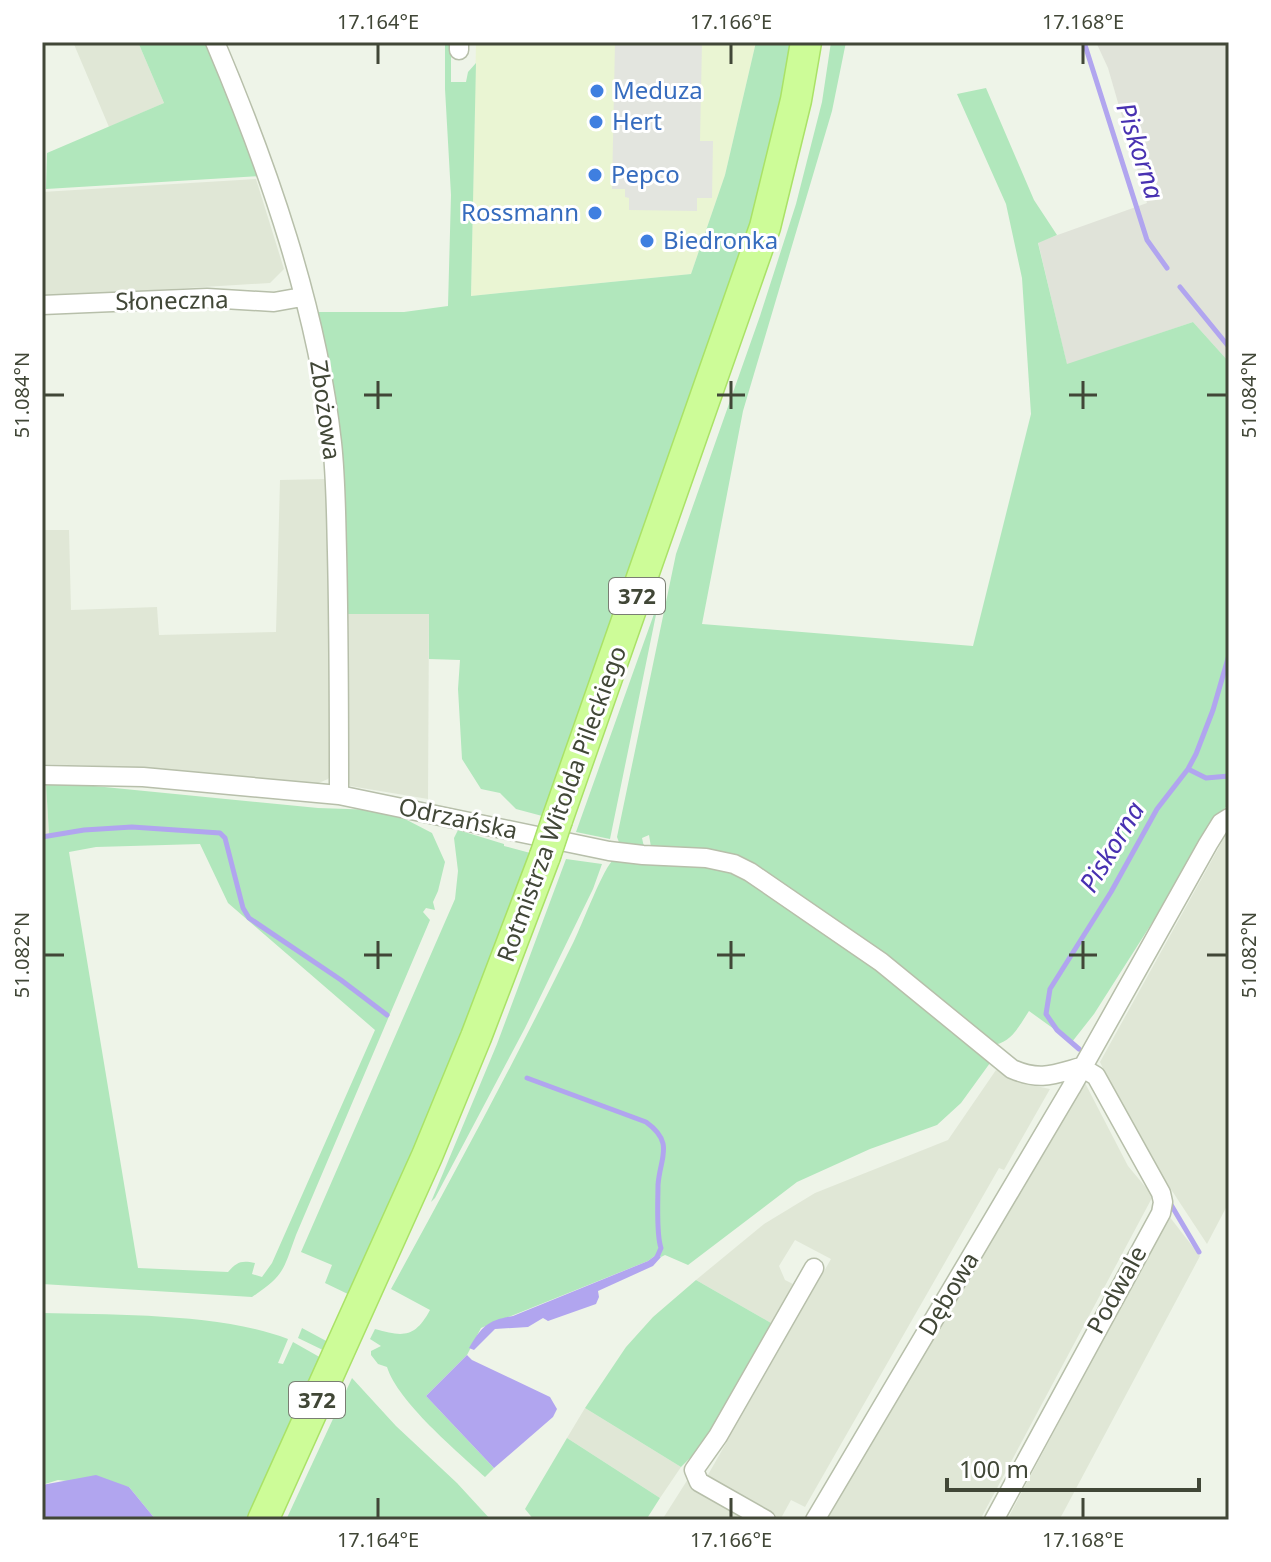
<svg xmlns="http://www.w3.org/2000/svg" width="1271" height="1562" font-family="'Noto Sans',sans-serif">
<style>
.residential{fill:#e0e7d6}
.commercial{fill:#eaf5d3}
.industrial{fill:#e0e3d9}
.green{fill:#b1e7bc;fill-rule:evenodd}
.parking{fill:#e3e5df}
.water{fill:#b1a5ef}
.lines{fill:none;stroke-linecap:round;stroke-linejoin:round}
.stream{stroke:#b1a5ef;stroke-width:5}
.street-casing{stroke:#b7bfaa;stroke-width:21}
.primary-casing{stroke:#aae267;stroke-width:33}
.street{stroke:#fff;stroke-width:18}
.primary{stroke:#cdfc98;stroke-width:30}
.primary-bridge-casing{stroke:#aae267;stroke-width:33;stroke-linecap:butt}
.primary-bridge{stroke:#cdfc98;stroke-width:30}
.ticks{fill:none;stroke:#414737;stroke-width:3}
.shop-dot{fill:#3f7fe0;stroke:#fff;stroke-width:3}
.labels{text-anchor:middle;stroke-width:6;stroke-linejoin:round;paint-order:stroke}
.shield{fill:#fff;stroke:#7a7e73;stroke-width:2}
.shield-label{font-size:22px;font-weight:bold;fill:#414737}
.shop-label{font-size:24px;fill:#366cbe;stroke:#fff;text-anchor:start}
.street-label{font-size:24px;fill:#414737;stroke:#fff}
.water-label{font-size:26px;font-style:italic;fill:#4831b1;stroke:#fff}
.neatline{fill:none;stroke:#414737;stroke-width:3}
.ticks-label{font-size:20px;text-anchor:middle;fill:#414737}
</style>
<rect width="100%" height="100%" fill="#eef4e8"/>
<path class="residential" d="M73,42H138L164,103L109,127Z
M256,179L284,269L270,283L42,297V192Z
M326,479L333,772L328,779L314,785L155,768L42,764V530H69L71,610L157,607L159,635L276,632L280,480Z
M345,614H429L428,799L350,786L348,782Z
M42,785H46L49,834L42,835Z
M1229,829V1202L1207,1244L1132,1130L1100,1062Z
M996,1070L1017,1082L1050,1089L1004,1170L999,1168L805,1507L791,1500L780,1520H772L705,1480L831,1259L795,1240L779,1266L785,1280L793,1284L771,1323L696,1280L764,1224L815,1193L948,1140Z
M1084,1081L1128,1166L1153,1196L980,1520H827L1015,1191L1021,1193Z
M1169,1216L1200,1256L1063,1513L1059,1520H1007Z
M585,1408L681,1467L660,1498L567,1438Z
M688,1479L755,1520H662Z"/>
<path class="commercial" d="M476,42H756L725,175L691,274L471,296Z"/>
<path class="industrial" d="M1096,42H1224L1229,55V362L1193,322L1067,365L1038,242L1147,203L1108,68Z"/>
<path class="green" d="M138,42H208L261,176L46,189L47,153L164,103Z
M445,42H451V82H466L468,72L476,63L471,296L691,274L725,175L756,42H798L761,208L546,817L516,809L500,793L481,789L462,759L458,689L460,660L429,659V614H345L315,312H404L448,306L451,195L445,89Z
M831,42H846L832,111L743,411L702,624L973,646L1031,414L1022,278L1006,204L957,94L986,88L1034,200L1057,235L1038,243L1067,364L1193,322L1229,362V802L1094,1014L1072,1042L1029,1011C1019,1026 1011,1044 991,1045L874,947L748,862L651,847L649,835L642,838L644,847L620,845L617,837L676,554L760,316L796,204L822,102Z
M659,600L610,839L576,832Z
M74,784L318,808L377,810L405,819L432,833L445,862L438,891L433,902L435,910L426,908L423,912L430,920L296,1235C283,1270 285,1275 252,1297L42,1284V835L49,834L46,785ZM200,844L228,903L375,1030L272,1263L262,1277L252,1274L255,1263C241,1260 237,1262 228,1272L138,1268L69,852L96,847Z
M458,830L504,844V846L534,854L478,1001L352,1296L325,1283L332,1265L301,1252L455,899L458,871L454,838Z
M566,859L602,864L593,889L525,1028L435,1198L431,1202L497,1044Z
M614,859L724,866L840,938L990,1063L961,1103L937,1125L870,1149L797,1182L688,1265L665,1255L661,1257L656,1255L648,1261L481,1328L467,1355L426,1396L494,1468L485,1477C457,1451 398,1402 387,1367L378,1364L371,1355V1351L381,1346L370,1339L375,1329C403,1337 415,1338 430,1310L391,1289C454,1174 516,1059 574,941C582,925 604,866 614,859Z
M696,1280L771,1323L763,1343L707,1441L681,1467L585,1408L626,1347L653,1317Z
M42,1313C116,1315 220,1313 288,1339L278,1363L283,1364L293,1342L323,1359L248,1520H156L129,1487L58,1480L42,1485Z
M302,1328L330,1343L327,1352L298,1338Z
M352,1378L396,1426L457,1483L491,1520H286Z
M567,1438L660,1498L646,1520H534L525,1509Z"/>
<path class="parking" d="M615,42H702L700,141H713L712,198H697V211L629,210V198L625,197V189H612Z"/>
<path class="water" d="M656,1255L661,1257L653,1266L598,1291L599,1297L596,1304L548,1321L543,1318L528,1327L495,1329L474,1350L469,1348C482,1326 488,1320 513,1316L648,1261Z
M467,1355L472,1360L550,1397L557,1409L553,1417L494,1468L426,1396Z
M96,1475L129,1487L156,1520H42V1485Z"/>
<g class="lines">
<path class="stream" d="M1084,42L1147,240L1167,268
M1180,287L1229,347
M1188,769L1206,778L1229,776
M42,837L84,830L132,827L220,833L225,838L243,908L249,918L341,980L387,1015
M1079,1049L1057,1030L1046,1014L1050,989L1111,892L1157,809L1188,769L1196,754L1213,710L1229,655
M527,1078L646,1122C675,1143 660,1157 658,1185C658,1201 656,1234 661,1248L657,1257
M1170,1203L1199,1252"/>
<defs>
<path id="street" d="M215,42C268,167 317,307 332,443C336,479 336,516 337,552C339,633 339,714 339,795
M459,50V42
M42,305L207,298L274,302L302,297
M42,775L143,777L339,795L609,851L643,855L706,858L734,864L750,872L881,962L1012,1069C1040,1081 1052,1075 1081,1067L1096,1076L1161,1193L1163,1202L1161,1213L994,1520
M766,1520L699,1482L694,1470L718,1436L814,1268
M815,1520L1071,1088L1208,844L1221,823L1229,818"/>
<path id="primary" d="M557,820L765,227L796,100L806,42
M263,1520L427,1156L476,1037L545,856"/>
</defs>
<use href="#street" class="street-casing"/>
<use href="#primary" class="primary-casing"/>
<use href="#street" class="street"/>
<use href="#primary" class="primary"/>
<defs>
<path id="primary-bridge" d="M545,856L557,820"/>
</defs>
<use href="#primary-bridge" class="primary-bridge-casing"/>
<use href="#primary-bridge" class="primary-bridge"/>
</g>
<path class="ticks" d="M378,44V64M731,44V64M1083,44V64M378,381V409M731,381V409M1083,381V409M44,395H64M364,395H392M717,395H745M1069,395H1097M1207,395H1227M378,941V969M731,941V969M1083,941V969M44,955H64M364,955H392M717,955H745M1069,955H1097M1207,955H1227M378,1498V1518M731,1498V1518M1083,1498V1518"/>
<g class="shop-dot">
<circle cx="597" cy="91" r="8"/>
<circle cx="596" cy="122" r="8"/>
<circle cx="595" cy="175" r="8"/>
<circle cx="595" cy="213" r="8"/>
<circle cx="647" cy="241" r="8"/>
</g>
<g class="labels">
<g class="shield">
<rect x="609" y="578" width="56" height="36" rx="6"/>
<rect x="289" y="1382" width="56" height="36" rx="6"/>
</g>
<g class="shield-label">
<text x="637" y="604">372</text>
<text x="317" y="1408">372</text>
</g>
<g class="shop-label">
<text x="613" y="99">Meduza</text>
<text x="612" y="130">Hert</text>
<text x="611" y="183">Pepco</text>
<text x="579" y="221" text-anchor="end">Rossmann</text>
<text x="663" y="249">Biedronka</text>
</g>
<g class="street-label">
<text transform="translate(172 301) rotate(-1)" y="8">Słoneczna</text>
<text transform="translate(325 410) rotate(82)" y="8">Zbożowa</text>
<text transform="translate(562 804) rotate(-70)" y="8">Rotmistrza Witolda Pileckiego</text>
<text transform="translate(458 819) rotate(12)" y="8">Odrzańska</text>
<text transform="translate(1117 1290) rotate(-61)" y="8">Podwale</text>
<text transform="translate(949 1294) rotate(-59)" y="8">Dębowa</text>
</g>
<g class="water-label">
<text transform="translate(1140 151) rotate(72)" y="9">Piskorna</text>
<text transform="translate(1112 847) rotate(-59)" y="9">Piskorna</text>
</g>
</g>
<rect width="1271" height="1562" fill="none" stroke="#ffffff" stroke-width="88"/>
<path d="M947 1478v12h252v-12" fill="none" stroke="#414737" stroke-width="4"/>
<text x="959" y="1478" font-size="24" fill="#414737" stroke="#ffffff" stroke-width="6" paint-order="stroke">100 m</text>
<rect x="44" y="44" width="1183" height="1474" class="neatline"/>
<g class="ticks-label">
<text x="378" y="29">17.164°E</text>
<text x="731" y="29">17.166°E</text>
<text x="1083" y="29">17.168°E</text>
<text transform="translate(22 395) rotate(-90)" y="7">51.084°N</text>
<text transform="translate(1249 395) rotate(-90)" y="7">51.084°N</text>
<text transform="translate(22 955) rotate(-90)" y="7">51.082°N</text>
<text transform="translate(1249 955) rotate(-90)" y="7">51.082°N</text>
<text x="378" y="1547">17.164°E</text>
<text x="731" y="1547">17.166°E</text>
<text x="1083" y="1547">17.168°E</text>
</g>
</svg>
